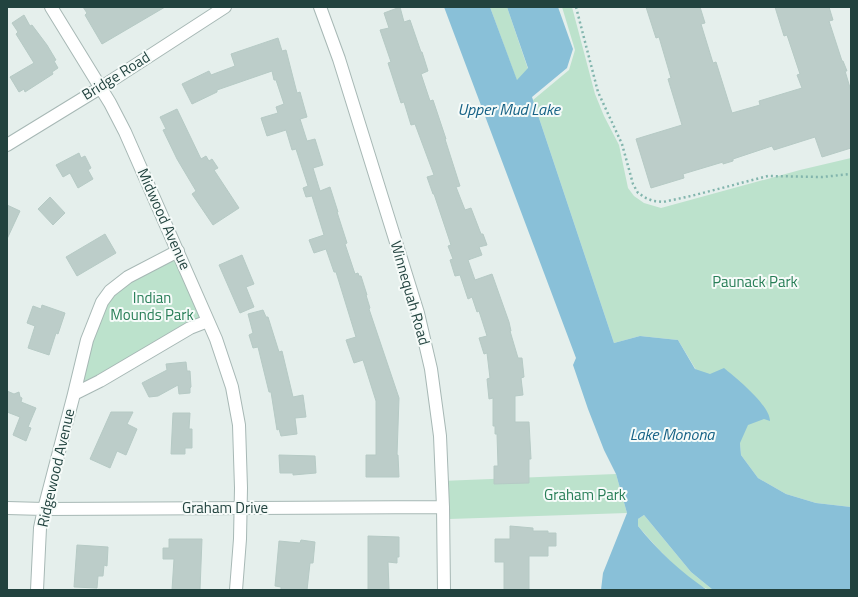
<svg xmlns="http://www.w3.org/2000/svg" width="858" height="597" font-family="'Titillium Web',sans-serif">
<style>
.green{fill:#bce2cc}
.water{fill:#89c0d8}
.building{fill:#bccdc9;stroke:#b6cac5}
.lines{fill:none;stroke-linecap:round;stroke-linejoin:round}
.minor-casing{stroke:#a7b8b5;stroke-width:14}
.path{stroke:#82b5ad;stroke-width:2.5;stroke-dasharray:2 3;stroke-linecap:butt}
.minor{stroke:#fff;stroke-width:12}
.labels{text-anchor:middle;stroke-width:4;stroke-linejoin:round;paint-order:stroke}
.street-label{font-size:15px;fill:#22433f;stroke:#f6fbf9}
.park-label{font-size:15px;fill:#287e57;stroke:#f6fbf9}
.water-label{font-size:16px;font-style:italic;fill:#156185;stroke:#f6fbf9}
</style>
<rect width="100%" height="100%" fill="#e5efec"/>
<path class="green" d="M490,7H507L528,69L517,81Z
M562,7H572L595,94L604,116L619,145L628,188L634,196L644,203L661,208L800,170L851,158V507L816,503L786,494L758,478L741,455L740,443L678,340L640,336L614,343L533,100L569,70L575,50Z
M178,251L208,321L74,394L102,302Z
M616,474L627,513L449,519L441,481Z
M644,515L691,572L713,590C693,590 651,541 638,526V519Z"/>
<path class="water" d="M444,7H490L517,80L528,68L507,7H558L573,49L567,68L532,97L614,343L640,336L678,340L695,369L710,374L724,368C736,378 770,405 770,421L764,419L748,425L740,443L741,455L758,478L786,494L816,503L851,507V590H713L691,572L644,515L638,519V526C658,551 681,572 707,590H601L603,573L627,513L616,474L604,450L588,409L573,365L576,358Z"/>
<path class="building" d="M83,7H165L102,44L85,15L87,13Z
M400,7L404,22L410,20L421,52H422L428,71L421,74L430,101L433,100L446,139H445L460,186L456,187L465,210L471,208L481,234H483L487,245L479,247L482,255L468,260L475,280L492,274L509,322L511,331H510L518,358H522L524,377L521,378L523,395L515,396V422H529L531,459H529V483L494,484V466H498L497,434H495V426H493V398L489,399L487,379L490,378L487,353L484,354L479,338L487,336L479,311L477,312L472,297L468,299L460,275L455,276L450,260L453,259L448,246L451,245L434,194H433L427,177L434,175L415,124L411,125L404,102L401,103L388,63L391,62L380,30L389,28L384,13Z
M646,7H700L705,23L701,24L713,63L716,62L732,113L760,105L759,101L802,88L797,75L800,74L787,35L784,36L775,7H829L833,20L829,21L842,61H843L847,71H845L851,91V148L822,157L815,137L774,150L772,146L733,159V161L723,164V162L683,174L684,178L651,188L636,139L682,125L668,79L671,78L659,37L656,38Z
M24,15L30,26L32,25L47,45L56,60L54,61L58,68L52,72L53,74L25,92L24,89L19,92L10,77L34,63L16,34L18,32L12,23Z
M278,38L282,51L286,50L297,93L300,92L307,117L300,119L307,141L315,139L323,165L313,168L320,191L330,187L338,212H337L347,243L345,244L355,274L358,273L359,276H361L367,295H366L370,308L369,309L399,398L397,455H398L399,477H366V455H376V401L363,360L354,363L346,340L356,337L336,272H334L326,249L314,253L309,240L324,235L312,196L306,197L303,188L308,186L296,149L292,150L286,130L267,136L261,118L278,113L276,107L284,104L276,80H274L272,71L217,90V92L192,104L182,84L209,71L211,75L235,66L231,54Z
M177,109L201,159L206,156L209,161L212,159L218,168L214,170L239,208L213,225L192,194L196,191L177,159L163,130L166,129L160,117Z
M79,153L81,158L85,156L91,168L88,170L93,179L78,188L70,173L63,177L56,165Z
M50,197L65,213L53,225L38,209Z
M7,205L20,211L7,239Z
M105,234L116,253L77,276L66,257Z
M242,255L254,284L246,287L254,307L240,313L219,265Z
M42,305L65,313L58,334L56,333L49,355L28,348L35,326L27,323L33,306L41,309Z
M263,310L266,317H268L279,352L282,351L293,397L303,395L306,417L295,418L297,434L281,436L279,429L277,430L271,392H269L258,347L253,348L249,335L253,333L248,314Z
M186,362L187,371H190L191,387L190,388V393L179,394L178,385L158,396L149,397L142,383L167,370L166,364Z
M7,391L14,394L19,392L20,397L22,398L21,402L36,408L28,427L31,428L26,441L13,435L20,417L7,412Z
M111,412H133L127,424L137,429L126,455L117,451L110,468L90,459Z
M173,413H190L189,429H192V448H185V454H171Z
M279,455L315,456L316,473L293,475V473H280Z
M510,526L533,528V531H548V533H556V546H548V556H529V590H504V562H495V539H510Z
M368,536L399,537V557H397V563L388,562L389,590H368Z
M169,539H202L200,590H172L174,559H163V548H169Z
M301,540L315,542L313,563H310L307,590H281V587L275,586L279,541L300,543Z
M77,545L108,547L107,566L104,565L103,576H98L97,588L74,587Z"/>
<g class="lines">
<defs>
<path id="minor" d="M51,7L110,103L125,132L216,339L232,387L239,425L241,488L240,539L236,590
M320,7L339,59L418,313L431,369L440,436L443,507L444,590
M7,145L100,88L225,7
M74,394L87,340L102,302L110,291L128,277L178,251
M7,508L44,509L443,507
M37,590L40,528L44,509L74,394L100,381L190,328L208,321"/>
</defs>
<use href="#minor" class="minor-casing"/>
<path class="path" d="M576,7L598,92L622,144L633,184L638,193L646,198L653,201L663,202L691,196L768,176L822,177L851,174"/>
<use href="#minor" class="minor"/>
</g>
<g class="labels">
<g class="street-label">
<text transform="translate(116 76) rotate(-32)" y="5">Bridge Road</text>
<text transform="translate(164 219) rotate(66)" y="5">Midwood Avenue</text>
<text transform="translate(410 293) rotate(74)" y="5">Winnequah Road</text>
<text transform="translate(56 468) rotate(-77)" y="5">Ridgewood Avenue</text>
<text x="225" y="513">Graham Drive</text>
</g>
<g class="park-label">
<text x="755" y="287">Paunack Park</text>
<text x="152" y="303">Indian<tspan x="152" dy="17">Mounds Park</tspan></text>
<text x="585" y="500">Graham Park</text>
</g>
<g class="water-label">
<text x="509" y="115">Upper Mud Lake</text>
<text x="672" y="440">Lake Monona</text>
</g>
</g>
<rect width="858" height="597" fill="none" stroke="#22433f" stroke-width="16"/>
</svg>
